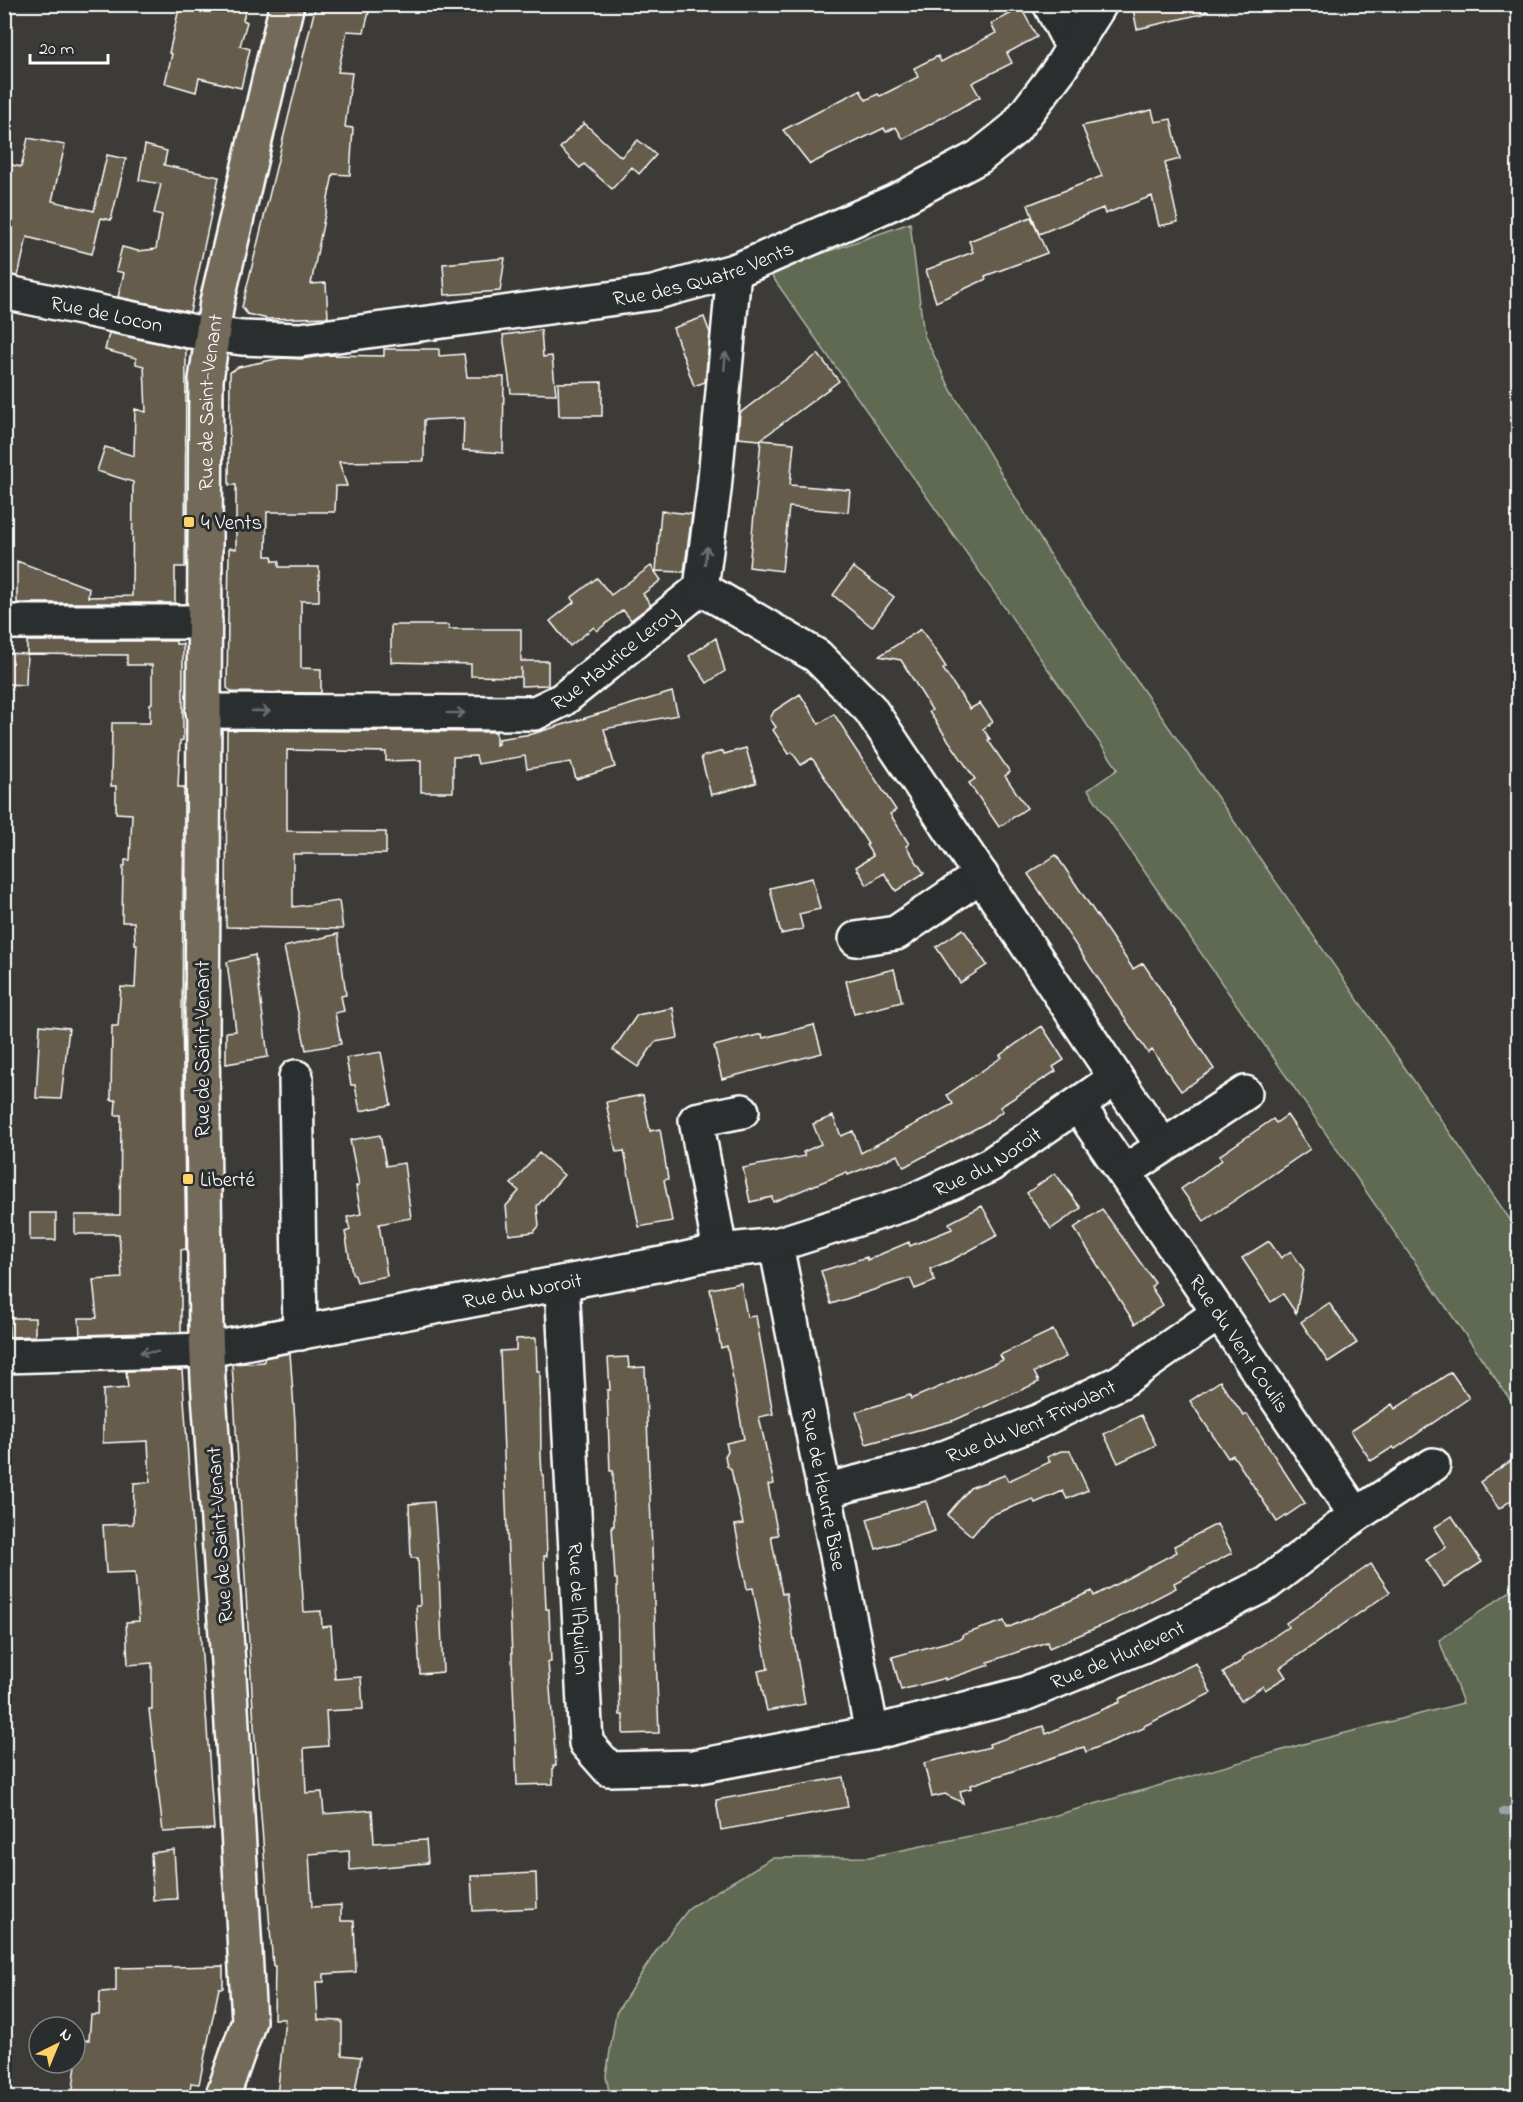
<svg xmlns="http://www.w3.org/2000/svg" width="1523" height="2102" font-family="'Indie Flower',sans-serif">
<style>
.green{fill:#606b52;stroke:#b0b5a8;stroke-width:1.5}
.lines{fill:none;stroke-linecap:round;stroke-linejoin:round}
.stream{stroke:#97a4ad;stroke-width:8}
.building{fill:#655b4c;stroke:#fff;stroke-width:1.5}
.minor-casing{stroke:#fff;stroke-width:38}
.major-casing{stroke:#fff;stroke-width:38}
.minor{stroke:#2a2d2e;stroke-width:33}
.major{stroke:#736b5a;stroke-width:33}
.oneway{stroke:#6a6c6d}
.poi-dot{fill:#ffd166;stroke:#2a2d2e;stroke-width:2}
.labels{text-anchor:middle;stroke-width:6;stroke-linejoin:round;paint-order:stroke}
.street-label{font-size:21px;fill:#fff;stroke:#2a2d2e}
.poi-label{font-size:21px;fill:#fff;stroke:#2a2d2e;text-anchor:start}
</style>
<rect width="100%" height="100%" fill="#3c3b37"/>
<filter id="ink" filterUnits="userSpaceOnUse"><feTurbulence type="fractalNoise" baseFrequency=".0167" numOctaves="2"/><feDisplacementMap in="SourceGraphic" scale="12" xChannelSelector="R" yChannelSelector="G"/><feConvolveMatrix kernelMatrix="1 2 1 2 8 2 1 2 1" color-interpolation-filters="sRGB"/></filter>
<g filter="url(#ink)">
<path class="green" d="M910,223L924,335L951,390L1053,560L1518,1231V1411L1088,790L1118,769L769,272Z
M1518,1586V2097H610L606,2076L616,2013L658,1948L690,1907L772,1858L869,1857L1018,1826L1314,1741L1463,1703L1439,1640Z"/>
<g class="lines">
<path class="stream" d="M1503,1812L1518,1809"/>
</g>
<path class="building" d="M180,4H247L243,20L247,22L240,46L250,49L241,88L199,78L196,92L165,83L172,54L169,53Z
M316,4H371L364,32L347,31L338,72L352,73L345,127L353,128L350,175L333,174L311,284L326,283L328,317L268,319L247,314L242,307Z
M1132,4H1206V13L1137,29Z
M1021,8L1037,37L1007,53L1012,63L972,83L980,97L903,139L896,127L886,132L884,128L810,164L783,130L860,90L866,100L878,94L880,96L918,77L914,68L938,56L941,62L996,33L991,24Z
M1152,110L1155,122L1171,119L1180,159L1165,163L1178,222L1159,226L1152,196L1105,214L1103,208L1039,234L1028,205L1102,176L1082,126Z
M584,123L621,157L638,140L656,155L639,174L632,167L612,189L584,164L580,168L560,148Z
M28,138L65,145L52,201L94,211L107,155L126,159L111,220L101,218L92,254L27,237L18,276L4,274V163L21,167Z
M145,145L167,151L164,165L219,177L190,312L118,297L124,273L116,271L122,247L138,251L156,249L162,215L154,213L161,184L139,180Z
M1031,217L1047,253L985,276L986,279L936,302L926,270L973,252L969,241Z
M505,258L500,291L445,295L443,264Z
M704,317L710,333L705,382L694,386L673,328Z
M541,330L543,357L552,356L556,394L511,393L503,335Z
M109,333L186,349L185,567H175V603H17V561L89,588L88,597L132,596L133,482L97,471L105,447L134,456L135,409L146,412L144,366L136,364V358L105,350Z
M384,349H439V356L464,354L467,377H504L503,453L463,450L464,418L424,420V461L339,462L347,486H336L335,512H267L266,556H272L273,561H279V567H319V601H301V668L321,669V693L232,692L227,688L229,548L236,549V485H229L230,372L238,367L281,358L302,359L329,355L384,356Z
M818,354L839,381L760,440L738,438L740,413Z
M602,382V416H559L558,383Z
M761,440L794,443L790,485L850,490L848,512L789,507L782,571L749,567Z
M661,511L692,514L684,572L656,571Z
M651,566L661,580L643,594L651,605L631,620L623,610L597,631L594,627L570,646L550,621L574,602L571,598L597,578L611,595Z
M853,567L894,597L872,627L833,595Z
M391,625H449V629H521V661H548V685L521,686V667V677L471,676V664L391,662Z
M921,629L946,667L943,669L970,709L980,703L993,722L983,729L990,739L988,740L1010,772L1005,776L1027,808L999,827L969,783L975,779L929,712L932,710L901,660L879,656Z
M716,638L725,671L707,683L689,656Z
M27,641H176V644H183V740L180,741L178,787H184L182,1016L186,1249L181,1250V1332L80,1335L79,1318H97L93,1280L122,1278L119,1234H75V1215H120L121,1115H115L116,1100H111L112,1026H118L121,987L135,988L137,944H135L134,922H122L123,866H125V860H130L132,814L116,813V786H111L112,723H150V704L152,703V665H127V655L27,654L26,685L4,684V653L27,654Z
M672,692L678,715L604,729L615,767L576,779L571,762L527,769L525,756L478,764L476,756L453,757V792H421V760L386,761V752L287,750V831L386,832V854H293V907L339,901L343,929L226,927L227,730L496,732V745L498,744V739L532,734Z
M800,694L819,724L834,714L847,734L846,735L896,810L890,814L909,844L906,846L924,873L896,891L884,873L867,885L856,867L873,856L866,845L868,844L812,758L801,765L792,752L789,754L773,730L776,727L770,719L774,711Z
M746,748L756,783L711,795L701,757L723,751L724,754Z
M1056,855L1133,969L1143,963L1214,1069L1181,1091L1152,1050L1148,1053L1028,874Z
M812,878L820,909L799,914L803,929L781,934L770,888Z
M963,929L987,965L960,983L936,947Z
M338,934L346,995L341,996L344,1011L335,1013L341,1044L306,1050L284,947Z
M255,955L268,1057L226,1064V1032L236,1031L227,962Z
M894,969L902,1002L854,1014L846,981Z
M673,1008L678,1038L655,1042L638,1067L613,1050L637,1015Z
M40,1025L69,1028L61,1099L36,1098Z
M814,1025L822,1053L722,1079L714,1046L762,1034L763,1038Z
M1042,1026L1064,1060L1053,1067L1056,1071L1000,1107L1003,1111L986,1123L904,1167L898,1155L848,1175L847,1172L773,1202L772,1197L750,1202L743,1168L805,1156L803,1152L821,1144L813,1124L833,1116L841,1136L853,1131L861,1153L953,1104L947,1095L1002,1057L1000,1055Z
M381,1052L391,1105L360,1111L355,1085H351L346,1058Z
M643,1095L650,1131L660,1129L668,1179L664,1180L672,1221L639,1227L624,1151L616,1152L606,1102Z
M1287,1115L1310,1149L1204,1221L1181,1189L1222,1160L1219,1156L1273,1119L1276,1123Z
M380,1135L386,1166L404,1163L411,1218L379,1224L387,1276L357,1282L355,1276L352,1273L345,1232L350,1230L347,1217L361,1214L356,1186L359,1185L350,1140Z
M539,1153L564,1175L537,1206L539,1226L534,1232L509,1235L506,1206L519,1191L511,1184Z
M1055,1173L1081,1208L1051,1229L1027,1193Z
M982,1206L998,1235L952,1260L930,1269L935,1281L915,1289L910,1278L831,1304L821,1271L867,1257V1260L909,1242L910,1246L952,1229L949,1223Z
M1102,1209L1155,1283L1151,1287L1163,1305L1135,1324L1074,1228Z
M30,1213H56V1240H30Z
M1269,1241L1281,1258L1291,1251L1304,1270L1296,1313L1283,1294L1271,1302L1242,1258Z
M741,1283L747,1317L756,1316L773,1414L759,1417L774,1484L768,1485L778,1535L771,1536L782,1594L786,1593L805,1704L767,1711L758,1671L768,1669L753,1588L747,1589L735,1525L743,1524L731,1469L727,1466L725,1456L728,1451L726,1443L744,1439L727,1346L721,1348L710,1289Z
M1329,1303L1357,1343L1328,1362L1301,1322Z
M8,1318H35V1336L9,1337Z
M1053,1330L1066,1357L1034,1372L1039,1382L955,1420L866,1444L856,1412L910,1395L911,1399L1003,1360L1000,1355Z
M536,1338L537,1371H540L541,1455L542,1475H544L547,1556H544L545,1585L546,1609H549L551,1662H548L556,1766H553V1784L517,1785L500,1351L516,1350V1339Z
M290,1353L295,1422L297,1512L304,1612L321,1611L322,1627L331,1626L335,1679L361,1677L363,1709L326,1711L328,1746L304,1748L306,1793L322,1792L324,1814L372,1810L374,1843L426,1840L428,1863L350,1870L349,1851L309,1854L312,1907L341,1905V1921H354L356,1972L324,1974V1982H316L318,2020L342,2021V2055L361,2057L354,2097H277L285,2019H274L275,1966H273L255,1741L232,1364L264,1362V1358Z
M628,1357L629,1368L645,1367L659,1733L623,1734V1715H620L618,1662L617,1579H615L612,1526H614L613,1471H610L607,1390H610L608,1358Z
M182,1370L214,1829L163,1832L149,1709H152V1663L128,1665L126,1622L139,1621L135,1572L106,1573L103,1525L133,1524L134,1483L150,1482L148,1441L103,1443V1390L128,1388L126,1371Z
M1451,1372L1469,1398L1395,1449L1393,1447L1371,1461L1351,1431L1392,1404L1395,1409Z
M1220,1381L1244,1416L1247,1414L1305,1503L1277,1522L1233,1455L1228,1458L1190,1401Z
M1141,1415L1156,1445L1118,1463L1104,1434Z
M1061,1451H1070L1088,1490L1067,1499L1063,1491L1035,1503L1033,1499L989,1516L972,1536L947,1515L970,1488L1005,1475L1008,1481L1050,1462L1047,1457Z
M1518,1456V1495L1499,1509L1480,1482Z
M926,1501L935,1531L876,1549L867,1519Z
M434,1502L439,1573L443,1672L420,1674L416,1606H420L418,1558H411L409,1504Z
M1452,1516L1482,1562L1444,1587L1426,1560L1446,1547L1434,1528Z
M1217,1524L1232,1553L1174,1583L1176,1588L1110,1622L1049,1648L1047,1642L988,1662L989,1665L945,1680V1678L901,1690L892,1657L962,1638V1635L1004,1621L1007,1628L1092,1591L1094,1596L1177,1552L1174,1546Z
M1371,1564L1390,1592L1280,1668L1286,1677L1265,1690L1263,1686L1241,1701L1223,1673L1243,1660L1242,1658L1288,1627L1286,1623Z
M1196,1663L1211,1693L1144,1726V1728L1086,1752L1084,1747L971,1785L972,1788L960,1791L963,1803L945,1794L932,1797L924,1763L990,1747L989,1744L1043,1726L1046,1734L1120,1702L1119,1699Z
M843,1777L848,1807L721,1830L716,1800Z
M174,1850L177,1899L153,1900L151,1853Z
M536,1873L537,1908L473,1911L471,1876Z
M223,1966V1988H219L199,2084L191,2083L189,2097H72L79,2040H89L91,2015H99L100,1992L116,1991V1968Z"/>
<g class="lines">
<defs>
<g id="minor">
<path d="M1050,4L1073,48"/>
<path id="s1" d="M4,292L190,331L242,338L300,340L653,293L734,271L754,263L896,201L979,157L1014,129L1059,70L1100,4"/>
<path d="M4,622H205"/>
<path id="s2" d="M203,711L535,713L562,700L701,588L714,490L734,271"/>
<path d="M856,939L896,933L981,875"/>
<path d="M296,1077L300,1333"/>
<path d="M1116,1078L1163,1146"/>
<path id="s3" d="M1078,1105L1356,1515"/>
<path d="M1124,1172L1245,1093"/>
<path id="s4" d="M776,1245L872,1733"/>
<path d="M720,1251L696,1120L742,1111"/>
<path id="s5" d="M562,1283L586,1743L609,1769L694,1767L872,1733L1024,1694L1140,1647L1266,1584L1356,1515L1433,1465"/>
<path id="s6" d="M4,1356L207,1350L667,1263L720,1251L776,1245L908,1203L990,1165L1116,1078L870,709L817,656L701,588"/>
<path id="s7" d="M824,1491L923,1466L1037,1422L1120,1382L1219,1313"/>
</g>
<g id="major">
<path id="s8" d="M222,2098L249,2021L230,1691L208,1380L206,1332L202,1041L206,380L217,302L287,4"/>
</g>
</defs>
<use href="#minor" class="minor-casing"/>
<use href="#major" class="major-casing"/>
<use href="#minor" class="minor"/>
<use href="#major" class="major"/>
</g>
<defs><path id="oneway-shaft" d="M-6 0H5M1.5-3L5.5 0L1.5 3" fill="none" stroke-width="1.6" stroke-linecap="round" stroke-linejoin="round" transform="scale(1.5)"/></defs>
<g class="oneway">
<use href="#oneway-shaft" transform="translate(725 361) rotate(-85)"/>
<use href="#oneway-shaft" transform="translate(706 555) rotate(-83)"/>
<use href="#oneway-shaft" transform="translate(261 711)"/>
<use href="#oneway-shaft" transform="translate(456 713)"/>
<use href="#oneway-shaft" transform="translate(149 1352) rotate(178)"/>
</g>
</g>
<g class="poi-dot">
<rect x="183" y="516" width="12" height="12" rx="3"/>
<rect x="182" y="1173" width="12" height="12" rx="3"/>
</g>
<g class="labels">
<g class="street-label">
<text dy="7" stroke="none"><textPath href="#s1" startOffset="710">Rue des Quatre Vents</textPath></text>
<text dy="7" stroke="none"><textPath href="#s1" startOffset="105">Rue de Locon</textPath></text>
<text dy="7" stroke="none"><textPath href="#s8" startOffset="1702">Rue de Saint-Venant</textPath></text>
<text dy="7" stroke="none"><textPath href="#s2" startOffset="429">Rue Maurice Leroy</textPath></text>
<text transform="translate(202 1049) rotate(-90)" y="7">Rue de Saint-Venant</text>
<text dy="7" stroke="none"><textPath href="#s6" startOffset="1010">Rue du Noroit</textPath></text>
<text dy="7" stroke="none"><textPath href="#s6" startOffset="524">Rue du Noroit</textPath></text>
<text dy="7" stroke="none"><textPath href="#s3" startOffset="288">Rue du Vent Coulis</textPath></text>
<text dy="7" stroke="none"><textPath href="#s7" startOffset="219">Rue du Vent Frivolant</textPath></text>
<text dy="7" stroke="none"><textPath href="#s4" startOffset="249">Rue de Heurte Bise</textPath></text>
<text transform="translate(219 1535) rotate(-94)" y="7">Rue de Saint-Venant</text>
<text dy="7" stroke="none"><textPath href="#s5" startOffset="326">Rue de l'Aquilon</textPath></text>
<text dy="7" stroke="none"><textPath href="#s5" startOffset="1020">Rue de Hurlevent</textPath></text>
</g>
<g class="poi-label">
<text x="201" y="529">4 Vents</text>
<text x="200" y="1186">Liberté</text>
</g>
</g>
<rect width="1523" height="2102" fill="none" stroke="#2a2d2e" stroke-width="24"/>
<rect x="12" y="12" width="1499" height="2078" fill="none" stroke="#fff" stroke-width="2" filter="url(#ink)"/>
<g transform="translate(57 2045) rotate(43)"><circle r="28" fill="#2a2d2e" stroke="#7f8182" stroke-width="1.5"/>
<path d="M0-4.5L10 22L0 15L-10 22Z" fill="#ffd166"/>
<text y="-9" font-size="16" font-weight="bold" text-anchor="middle" fill="#ffffff">N</text>
</g>
<path d="M30 54v9h78v-9" fill="none" stroke="#ffffff" stroke-width="3"/>
<text x="39" y="54" font-size="18" fill="#ffffff" stroke="#2a2d2e" stroke-width="4.5" paint-order="stroke">20 m</text>
</svg>
